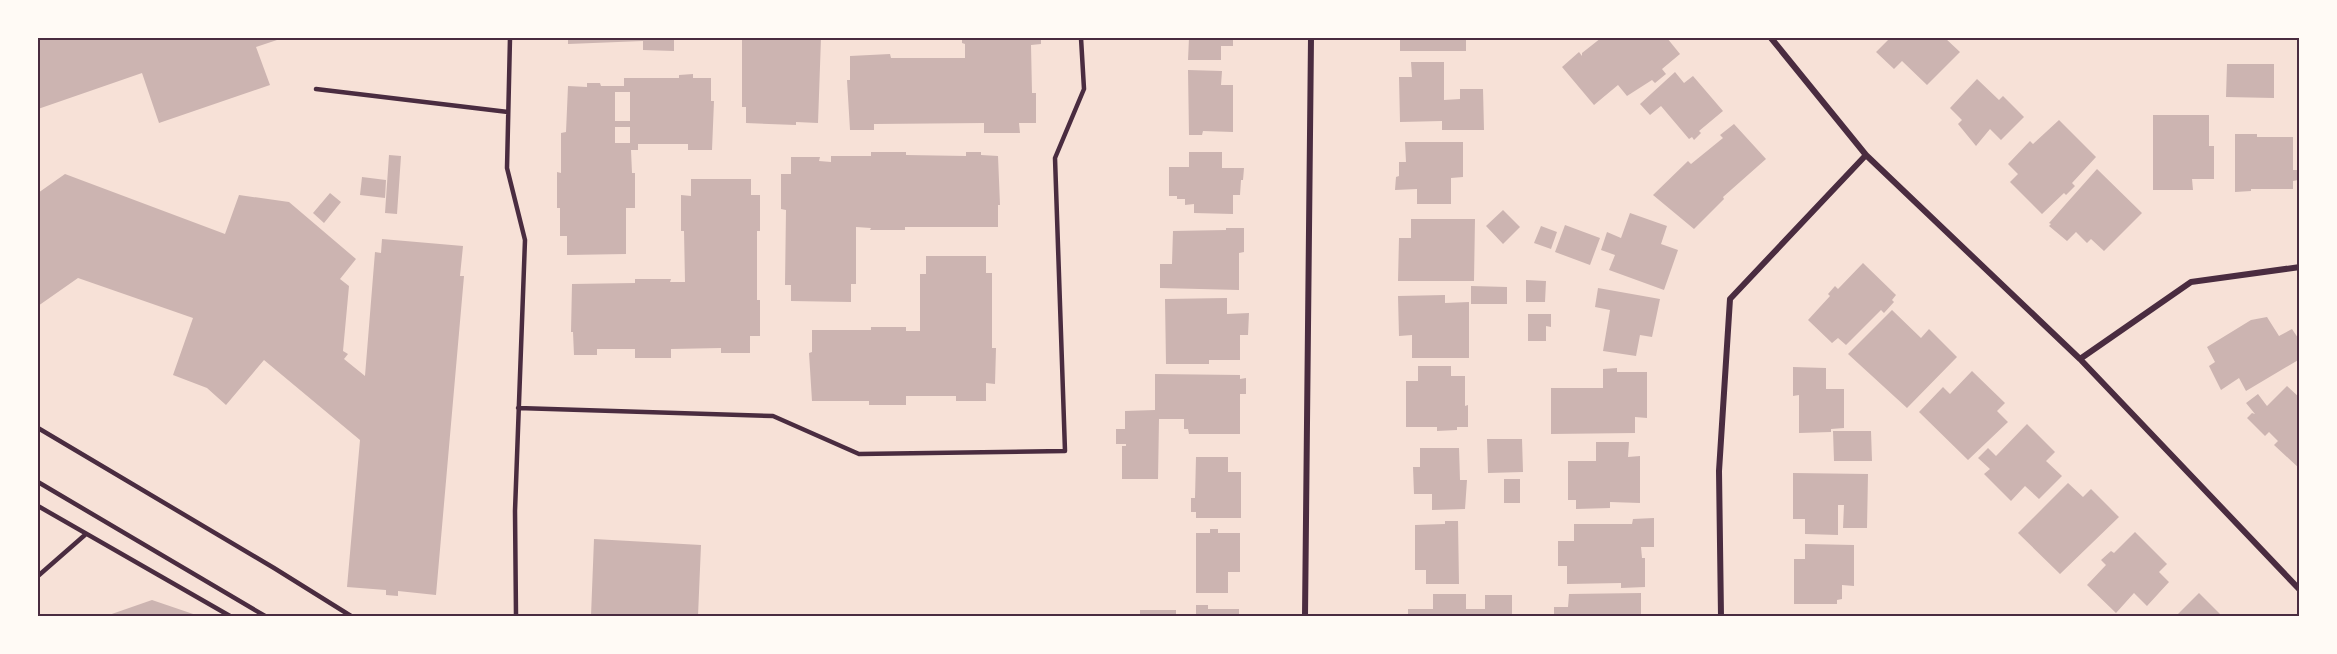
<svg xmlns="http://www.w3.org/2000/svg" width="2337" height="654" font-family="'Alegreya Sans',sans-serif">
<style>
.building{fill:#ccb4b1;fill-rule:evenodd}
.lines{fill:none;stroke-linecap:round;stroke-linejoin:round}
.service{stroke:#4a2c40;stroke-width:4.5}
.minor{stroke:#4a2c40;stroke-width:6}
.neatline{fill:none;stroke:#4a2c40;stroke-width:2}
</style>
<rect width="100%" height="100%" fill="#f7e1d7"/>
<path class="building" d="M38,38H283L256,47L270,85L159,123L142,73L38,109Z
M568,38H674V51L643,50V41L568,44Z
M742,38H821L818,123L796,122V125L746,123V107H742Z
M962,38H1041V44L1031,45L1032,93H1036V123H1019L1020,133H984V123L874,124V130H850L847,80H850V56L890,54L891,58H965V44L962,43Z
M1189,38H1233V46H1221V60H1188Z
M1400,38H1466V51H1400Z
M1601,38H1667L1680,54L1662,69L1666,74L1655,83L1652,80L1627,96L1618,85L1594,105L1562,67L1579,52L1582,56V53Z
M1890,38H1945L1960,52L1927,85L1902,61L1894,69L1876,52Z
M1411,62H1444V100L1460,99V89H1483L1484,130H1442V121L1400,122L1399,77H1412Z
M2227,64H2274V98L2226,97Z
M1188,70L1222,71L1221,85H1233V132L1203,131L1202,135H1189Z
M1675,72L1684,83L1693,76L1723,111L1699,131L1701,133L1694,140L1692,137L1689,139L1661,106L1650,115L1640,104Z
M693,74V78H711V101H714L712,150H688V144H638V150H631L632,173H635V208H626V254L567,255V236H560V208H557V172L561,173V133L566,132L568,86L587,87V83H600L601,86H624V78H679V75ZM615,92H630V121H615ZM615,127H630V143H615Z
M1977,79L1999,100L2003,96L2024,117L2001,140L1990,129L1976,146L1958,124L1962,120L1950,108Z
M2153,115H2209V146H2214V179H2192L2193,190H2153Z
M2059,120L2096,157L2072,183L2075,186L2066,195L2064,193L2042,214L2010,182L2018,174L2008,164L2030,141L2033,144Z
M1734,124L1766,159L1723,197L1724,199L1694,229L1653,195L1688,161L1691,164L1723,138L1720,135Z
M2235,134H2257V137H2293V170H2298V180L2293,181V189H2251V191L2235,192Z
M1405,142H1463V177L1451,178V204H1417V189L1395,190L1396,177L1399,176V162H1406Z
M871,152H906V155L966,156V152H981V155L998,156L1000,205H998V227H905V230H870L871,228L856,227V284H851V302L791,301V285H785L786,210L781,209V174H791V157H820L819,161L831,162V156H871Z
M1189,152H1222V168H1244L1243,180H1241L1240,195H1233V214L1194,213V204L1185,205V199H1177V196H1169V167H1189Z
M389,155L401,156L397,214L385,213Z
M2097,169L2142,213L2104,251L2091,239L2087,243L2076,232L2067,241L2049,226L2051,224L2049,223Z
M65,174L225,234L239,195L289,202L356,259L340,279L349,286L343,351L348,354L344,359L365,376L375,252L381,253L382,239L463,246L460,276H464L436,595L398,591V596L386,595V590L347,587L360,440L264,360L226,405L207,388L173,375L193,318L78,278L38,306V193Z
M362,177L386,180L385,198L360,195Z
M691,179H751V195H760V231H757V300H760V336H750V353H721V348L671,349V358H635V349H597V355H574L573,332H571L572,284L635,283V279H671L670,282H685L684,231H681V195L691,196Z
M330,193L341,202L324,223L313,213Z
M1503,210L1520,227L1503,244L1486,226Z
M1630,213L1667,226L1661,244L1678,250L1664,290L1609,270L1615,255L1601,250L1607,232L1621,238Z
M1411,219H1475L1474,281H1398L1399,238H1411Z
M1565,225L1600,238L1590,265L1555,252Z
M1541,226L1557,232L1551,249L1534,243Z
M1226,228H1244V252L1239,253V290L1160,288V264H1172L1173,231L1226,230Z
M926,256H986V273H992V348H996L995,384L986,383V401H956V396H906V405H869V401H812L809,353L812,352V330H871V327H906V331H920V274H926Z
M1863,263L1896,295L1892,300L1894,302L1884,313L1881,310L1846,345L1838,338L1832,343L1808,320L1830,296L1828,294L1835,286L1838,289Z
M1526,280L1546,281L1545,302H1526Z
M1471,286L1507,287V304H1471Z
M1598,288L1660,299L1652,337L1640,335L1636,356L1603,351L1610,310L1595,307Z
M1445,295V303L1469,302V358H1412V335L1399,336L1398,296Z
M1227,298V314L1249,313L1248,335H1240V360H1209V364H1166L1165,299Z
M1892,310L1921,338L1929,329L1957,357L1907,408L1848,354Z
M1528,314H1551V327L1546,326V341H1528Z
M2267,317L2279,336L2292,329L2300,341V359L2246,391L2239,378L2221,390L2209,366L2215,362L2207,347L2251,320Z
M1418,366H1451V376H1465V406L1468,405V427H1457V430L1437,431V427H1406V381H1418Z
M1793,367L1826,368V389H1844V428L1831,429V432L1799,433V395L1793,396Z
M1617,368V372H1647V418L1635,417V433L1551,434V388H1603V369Z
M1972,371L2005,403L1997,411L2008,422L1968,460L1919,412L1943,387L1950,394Z
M1155,374L1240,375V379L1246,378V394H1240V434H1189L1188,429H1184V419H1159L1158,479H1122V446H1126V444H1116V429H1125V411L1155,410Z
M2287,386L2300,398V469L2274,445L2278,441L2269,432L2265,436L2247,418L2252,413L2255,414L2246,403L2258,394L2267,406Z
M2027,424L2055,452L2046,461L2062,476L2039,499L2025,486L2011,501L1984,474L1990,469L1978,458L1988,448L1996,456Z
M1833,431H1871L1872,461H1834Z
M1487,439H1522L1523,472L1488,473Z
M1596,442H1629L1628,457L1640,456V503L1610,502V508L1576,509V500H1568V461H1596Z
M1420,448H1459L1460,480H1467L1465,509L1432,510V494H1414L1413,467H1420Z
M1196,457H1228V472H1241V518H1196V512H1191V498H1195Z
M1793,473L1868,474L1867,528H1843L1844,505H1838V535L1805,534V519H1793Z
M1504,479H1520V503H1504Z
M2068,483L2083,497L2091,489L2119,517L2060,574L2018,533Z
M1654,518V547H1641L1642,558H1645V587L1621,588V583L1567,584V566H1558V541H1574V524H1632L1633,519Z
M1445,521H1458L1459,584H1426V570H1415V525L1445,524Z
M1210,529H1218V533H1240V572H1228V593H1196V533H1210Z
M2135,532L2167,564L2159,572L2169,582L2147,606L2134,593L2116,613L2087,585L2106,565L2101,560L2111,551L2114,553Z
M594,539L701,545L698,616H591Z
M1805,544L1854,545V586L1842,585V599L1837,600V604H1794V559H1805Z
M1641,593V616H1554V607H1568L1569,594Z
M2199,593L2222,616H2176Z
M1433,594H1466V609H1485V595H1512V616H1408V609H1433Z
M152,600L199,616H106Z
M1196,605H1208V609H1239V616H1196Z
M1140,610H1176V616H1140Z"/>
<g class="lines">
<path class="service" d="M510,38L507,168L525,240L515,511L516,616
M316,89L508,112
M518,408L773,416L859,454L1065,451L1055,158L1084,89L1081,38
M38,428L274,568L351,616
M38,482L265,616
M38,506L230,616
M38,576L86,534"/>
<path class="minor" d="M1771,38L1866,155L2080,359L2300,590
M2080,359L2191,282L2300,267
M1305,616L1311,38
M1721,616L1719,471L1730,299L1866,155"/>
</g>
<rect width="2337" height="654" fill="none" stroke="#fffaf5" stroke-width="78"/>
<rect x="39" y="39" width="2259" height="576" class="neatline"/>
</svg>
